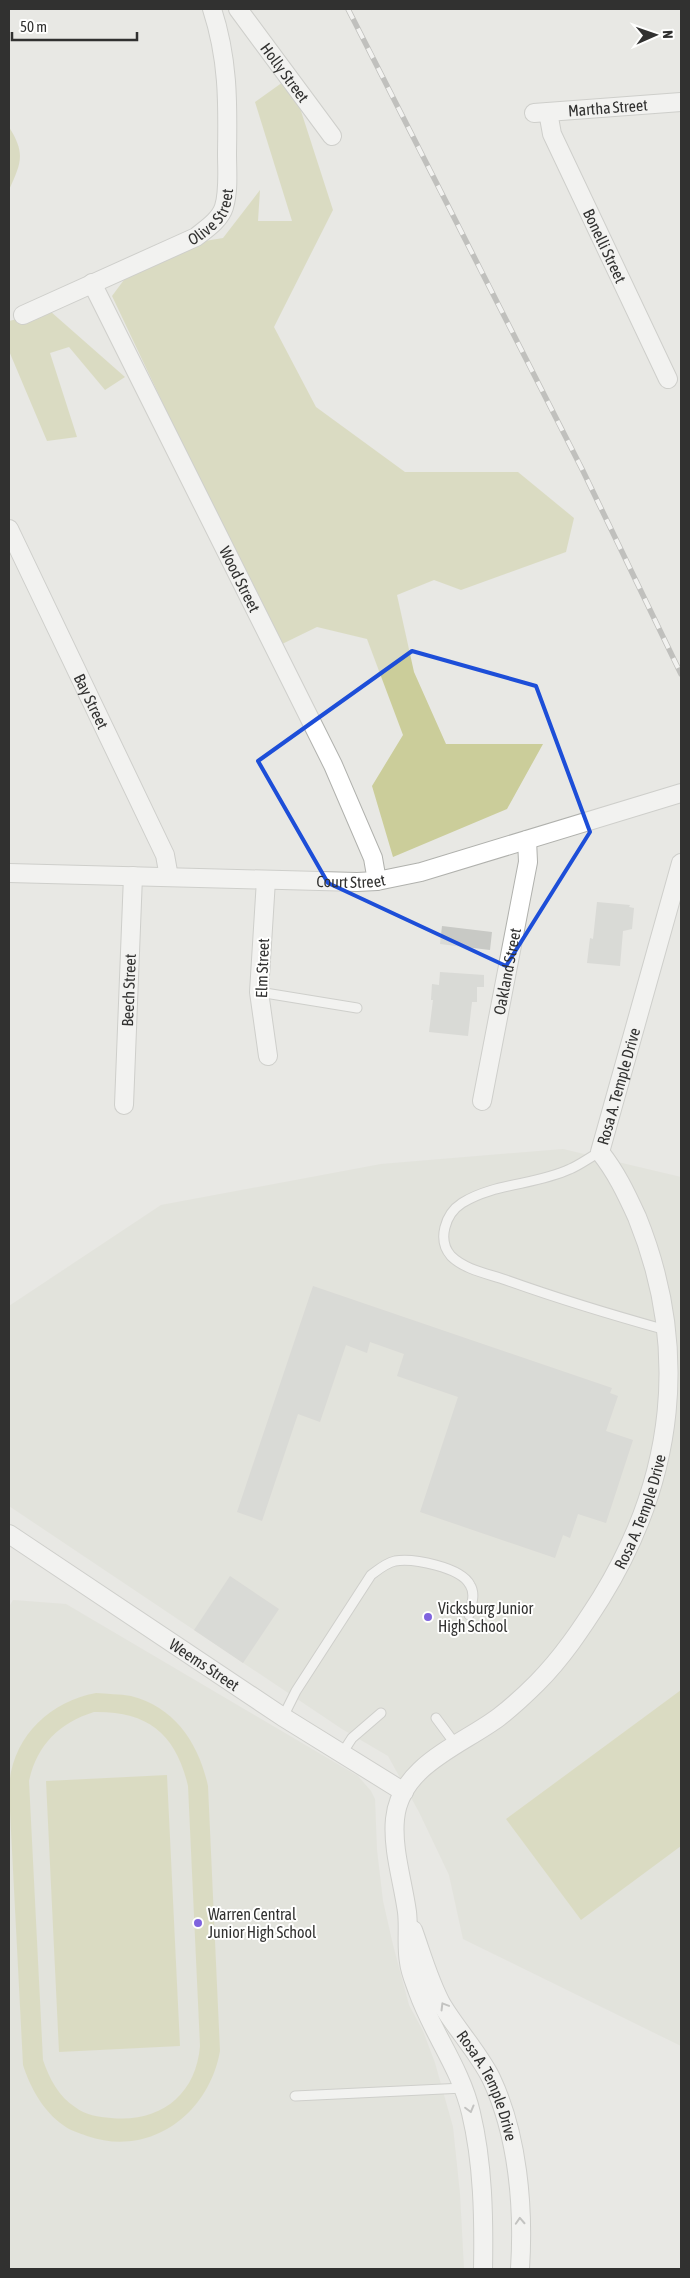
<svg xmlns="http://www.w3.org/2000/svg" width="690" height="2278" font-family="'Asap Condensed',sans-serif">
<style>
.built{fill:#dcddd2}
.green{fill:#cbcd9a;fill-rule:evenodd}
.building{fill:#c8c9c5}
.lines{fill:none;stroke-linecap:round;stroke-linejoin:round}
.lane-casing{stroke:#b0b1ad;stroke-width:11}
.street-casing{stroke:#b0b1ad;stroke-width:20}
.lane{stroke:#fff;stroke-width:9}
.street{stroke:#fff;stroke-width:18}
.rail-casing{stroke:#91918e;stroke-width:5.5}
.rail{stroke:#fffffe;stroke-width:4;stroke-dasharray:11;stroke-linecap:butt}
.oneway{stroke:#989898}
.marked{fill:none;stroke:#1d4ed8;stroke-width:4;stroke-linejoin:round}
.poi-dot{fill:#7f63de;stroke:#fffffe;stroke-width:2}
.labels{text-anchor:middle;stroke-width:4;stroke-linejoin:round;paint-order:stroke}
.street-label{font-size:16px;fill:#313130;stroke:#fffffe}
.poi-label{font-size:16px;fill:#313130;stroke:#fffffe;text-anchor:start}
</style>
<rect width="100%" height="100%" fill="#e8e8e4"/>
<path class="built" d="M563,1149L681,1177V2046L463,1939L449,1875L419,1812L388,1756L342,1729L9,1506V1306L161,1205L381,1164Z
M13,1600L66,1604L358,1776L371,1791L375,1799L377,1850L383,1901L393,1945L409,2005L423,2031L435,2063L453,2127L460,2194L464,2269H9V1607Z"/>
<path class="green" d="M290,77L333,210L274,327L316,407L405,472H518L574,518L566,552L461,590L434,580L397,595L414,672L446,744H543L507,809L393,857L372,786L403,735L367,639L317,627L278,646L112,296L132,269L163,248L223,238L260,190L258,221H292L255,102Z
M9,127C26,154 21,163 9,190Z
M50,311L125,377L105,390L69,347L50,353L77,437L47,441L9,351V321Z
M681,1690V1846L581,1920L506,1819Z
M96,1693C107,1694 120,1694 131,1696C175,1707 199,1744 208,1786L220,2051C209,2114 150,2158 87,2136C79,2133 69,2130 63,2125C43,2111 30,2087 23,2065L9,1792C9,1741 47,1702 96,1693ZM94,1712C148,1711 176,1734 188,1786L200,2046C196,2095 160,2123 111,2118C99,2117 85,2115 75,2107C59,2097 49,2078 43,2060L29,1781C37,1745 59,1723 94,1712Z
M167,1775L180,2046L59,2052L46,1781Z"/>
<path class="building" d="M597,902L630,905L629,907L634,908L632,929L623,931L620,966L587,963L590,938L593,939Z
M442,926L492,932L490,950L440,944Z
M440,972L484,975V987H477V1002H472L468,1036L429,1032L433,1000H431L432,984L439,985Z
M313,1286L612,1388L610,1393L618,1396L606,1431L633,1440L606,1523L578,1514L570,1538L563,1535L555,1558L420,1512L458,1397L397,1376L404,1354L370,1342L367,1353L346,1345L320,1422L298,1414L262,1521L237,1512Z
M230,1576L279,1609L243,1663L194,1630Z"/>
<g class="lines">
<defs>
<path id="lane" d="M259,992L357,1008
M600,1152C590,1157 580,1165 570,1169C536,1185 494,1183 462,1203C445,1214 437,1240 451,1256C465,1270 489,1274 506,1280C559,1299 612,1315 666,1330
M283,1717L296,1691L371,1575C379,1569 386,1563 395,1561C413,1558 461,1567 470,1585C476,1594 471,1606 469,1615
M436,1718L456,1745
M341,1755L352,1738L381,1713
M295,2096L464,2088"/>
<g id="street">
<path id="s1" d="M238,9L332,136"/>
<path id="s2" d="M548,112L552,134L668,379"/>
<path id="s3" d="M534,113L681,102"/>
<path id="s4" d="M92,283L333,765L373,858L377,881"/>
<path id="s5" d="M23,315L196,237C206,229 220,220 224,207C229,190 227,171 227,153C228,101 228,58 212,9"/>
<path id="s6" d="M9,529L165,855L169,877"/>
<path id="s7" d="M9,873L357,882L377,881L421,872L681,793"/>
<path d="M266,880L259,992L268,1056"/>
<path id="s8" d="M482,1101L528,862L527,840"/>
<path id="s9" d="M124,1105L133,876"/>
<path id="s10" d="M9,1534L283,1717L404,1792"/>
<path id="s11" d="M413,1930C422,1955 429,1981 442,2005C457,2030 478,2052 491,2078C518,2135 524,2207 520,2269"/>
<path id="s12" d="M483,2269C484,2218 483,2163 471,2113C461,2069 433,2034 418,1992C415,1983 410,1972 409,1962C406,1946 409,1928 407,1912C403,1882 392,1849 395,1819C400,1765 462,1745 499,1717C512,1707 525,1695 537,1683C562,1658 582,1628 601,1598C675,1478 690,1348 637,1217C626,1193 616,1172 600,1152L681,863"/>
</g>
</defs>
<use href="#lane" class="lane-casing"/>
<use href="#street" class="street-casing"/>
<use href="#lane" class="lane"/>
<use href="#street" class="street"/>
<defs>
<path id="rail" d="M348,9L583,471L681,674"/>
</defs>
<use href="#rail" class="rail-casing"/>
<use href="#rail" class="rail"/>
</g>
<defs><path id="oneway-chevron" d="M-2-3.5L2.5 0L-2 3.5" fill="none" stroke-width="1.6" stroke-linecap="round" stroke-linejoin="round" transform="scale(1.25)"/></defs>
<g class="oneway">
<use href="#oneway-chevron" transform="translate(444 2006) rotate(-121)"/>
<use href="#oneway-chevron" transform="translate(470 2109) rotate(75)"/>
<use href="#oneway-chevron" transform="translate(520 2221) rotate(-93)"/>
</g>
<path d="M0 0H690V2278H0ZM412,651L536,686L590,832L506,966L328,883L258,761Z" fill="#e8e8e4" fill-opacity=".55" fill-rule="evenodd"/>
<path class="marked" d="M412,651L536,686L590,832L506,966L328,883L258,761Z"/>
<g class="poi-dot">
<circle cx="428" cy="1617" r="5"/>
<circle cx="198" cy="1923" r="5"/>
</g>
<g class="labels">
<g class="street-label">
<text dy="6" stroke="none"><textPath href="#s1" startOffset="79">Holly Street</textPath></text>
<text dy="6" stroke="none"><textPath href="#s3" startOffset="74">Martha Street</textPath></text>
<text dy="6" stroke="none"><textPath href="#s5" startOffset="216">Olive Street</textPath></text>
<text dy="6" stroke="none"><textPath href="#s2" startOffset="146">Bonelli Street</textPath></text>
<text dy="6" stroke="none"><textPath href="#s4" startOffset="331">Wood Street</textPath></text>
<text dy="6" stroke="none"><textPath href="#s6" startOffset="191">Bay Street</textPath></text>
<text dy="6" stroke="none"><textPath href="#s7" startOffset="342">Court Street</textPath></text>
<text transform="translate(262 968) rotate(-88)" y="6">Elm Street</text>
<text dy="6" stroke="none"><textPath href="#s8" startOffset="132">Oakland Street</textPath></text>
<text dy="6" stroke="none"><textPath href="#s9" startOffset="115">Beech Street</textPath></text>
<text dy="6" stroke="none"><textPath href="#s12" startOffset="1315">Rosa A. Temple Drive</textPath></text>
<text dy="6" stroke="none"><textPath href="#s12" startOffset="869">Rosa A. Temple Drive</textPath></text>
<text dy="6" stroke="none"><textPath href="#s10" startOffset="235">Weems Street</textPath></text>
<text dy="6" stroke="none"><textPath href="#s11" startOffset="174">Rosa A. Temple Drive</textPath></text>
</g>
<g class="poi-label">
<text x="438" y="1614">Vicksburg Junior<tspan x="438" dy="18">High School</tspan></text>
<text x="208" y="1920">Warren Central<tspan x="208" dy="18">Junior High School</tspan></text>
</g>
</g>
<rect width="690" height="2278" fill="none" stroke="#313130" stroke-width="20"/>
<g transform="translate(655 35) rotate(88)" stroke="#fffffe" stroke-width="4" paint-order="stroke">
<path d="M0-4L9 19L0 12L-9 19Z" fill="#313130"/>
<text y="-8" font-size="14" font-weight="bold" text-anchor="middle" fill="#313130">N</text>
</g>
<path d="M12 32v8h125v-8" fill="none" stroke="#313130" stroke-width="2.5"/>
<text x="20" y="32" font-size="15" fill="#313130" stroke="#fffffe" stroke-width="4" paint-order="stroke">50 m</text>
</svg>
